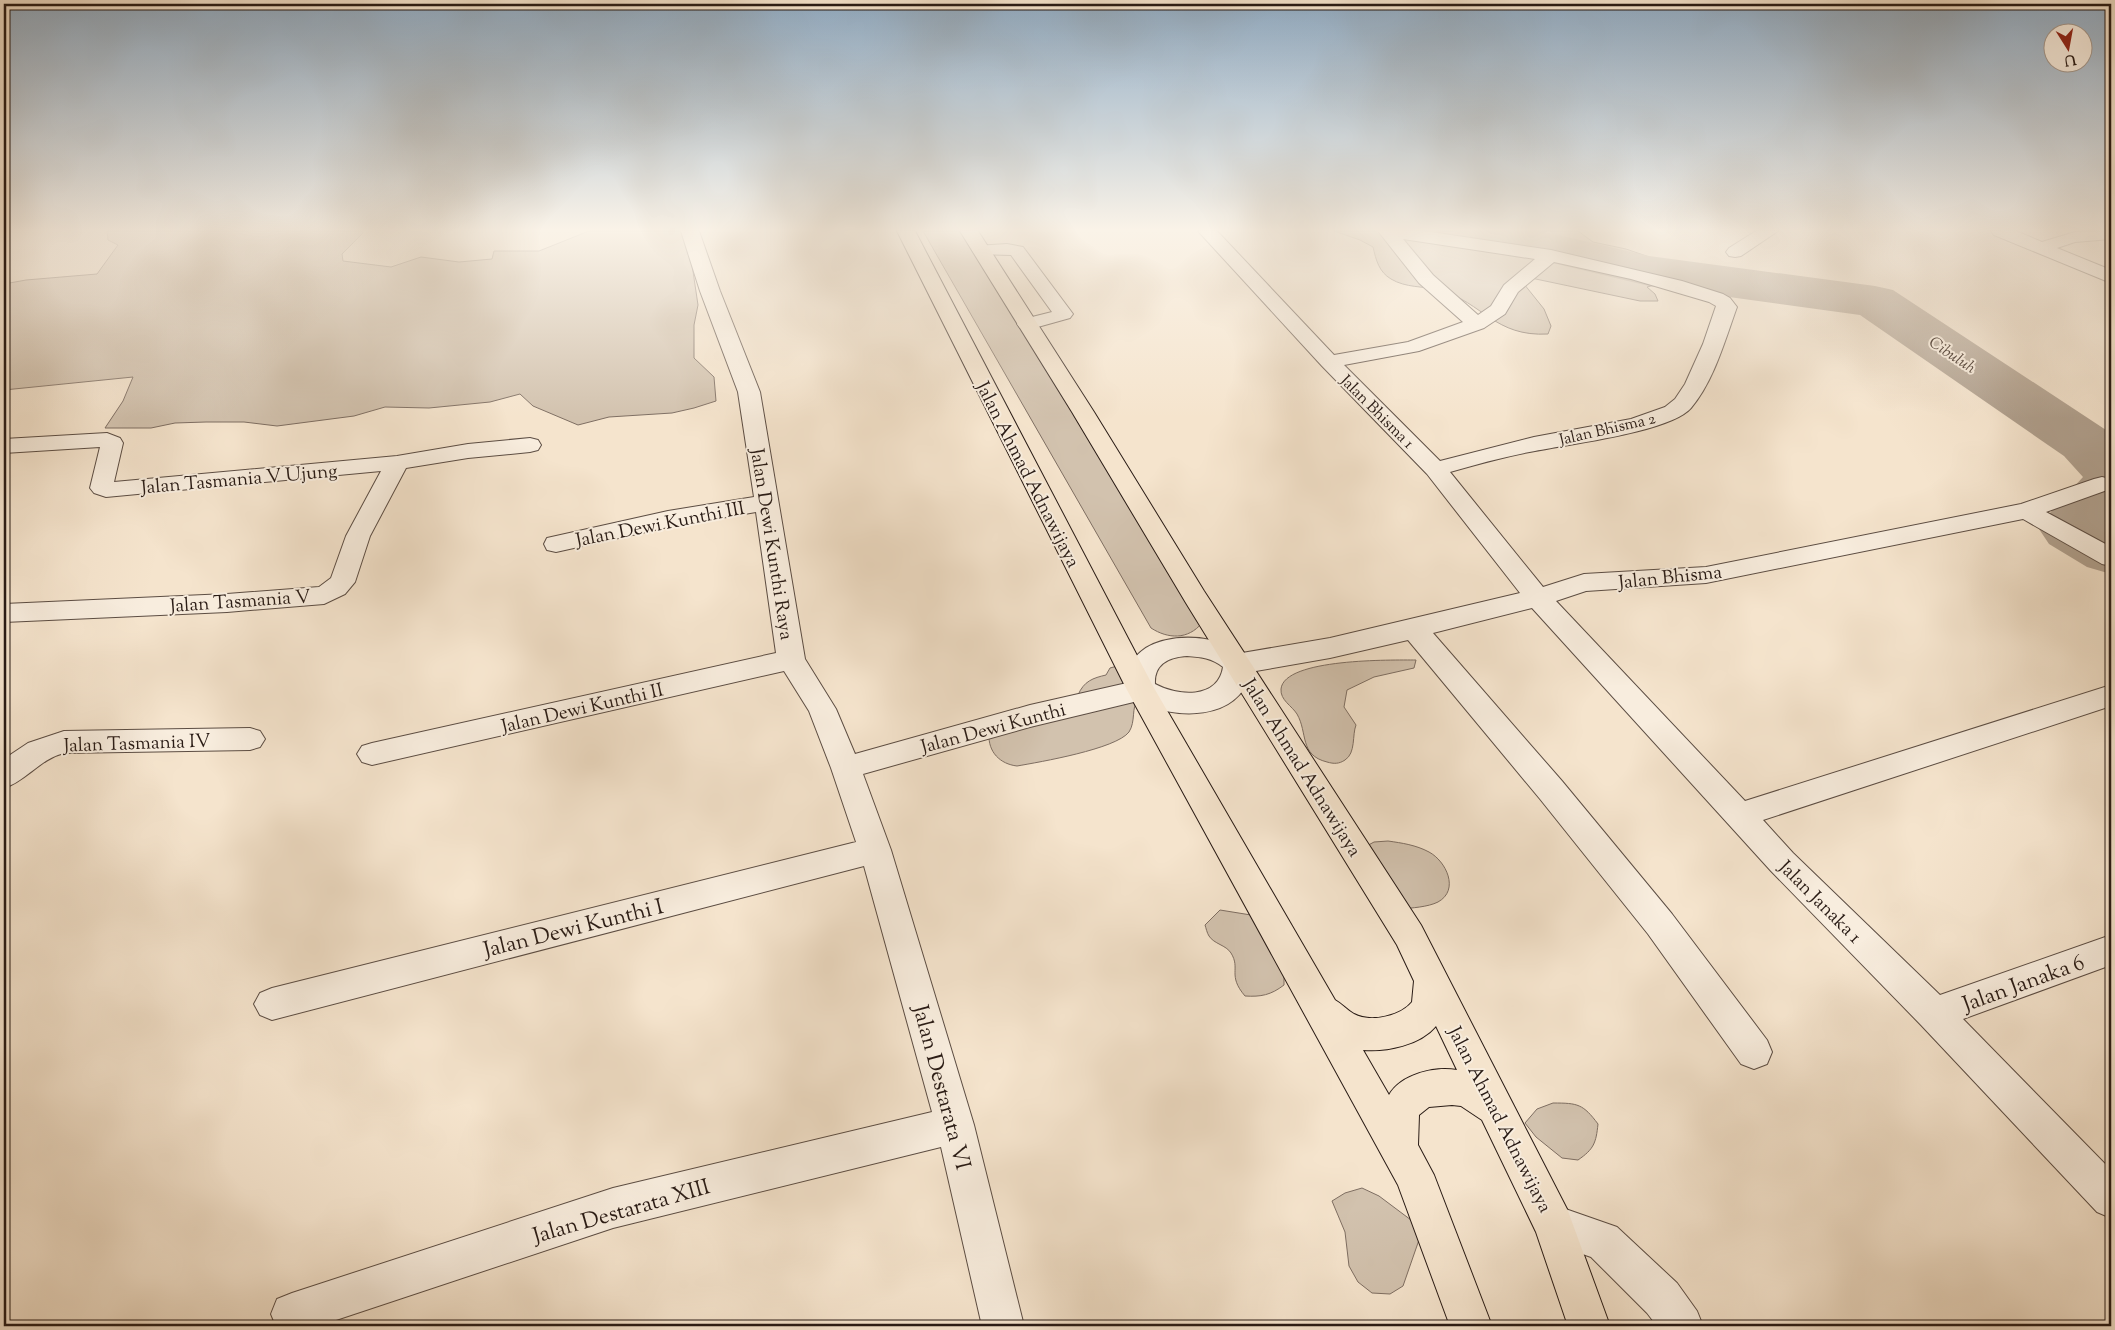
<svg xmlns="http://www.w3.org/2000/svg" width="2115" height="1330" font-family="'Sorts Mill Goudy',serif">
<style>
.green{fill:#d2c2ae;stroke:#7e6e62}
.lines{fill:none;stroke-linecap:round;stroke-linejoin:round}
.river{fill:#b0a08e;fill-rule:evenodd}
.minor-casing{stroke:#5c4d43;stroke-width:2}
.major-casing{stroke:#291b15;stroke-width:2}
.minor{fill:#f8edde;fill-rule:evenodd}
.major{fill:#f5e4cd;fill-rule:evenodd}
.labels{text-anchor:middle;stroke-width:4;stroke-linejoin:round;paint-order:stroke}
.far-water-label{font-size:16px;font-style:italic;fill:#5f5045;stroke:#f8edde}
.far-street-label{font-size:16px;fill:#291b15;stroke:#f8edde}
.street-label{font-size:19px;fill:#291b15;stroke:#f8edde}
.near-street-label{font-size:22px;fill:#291b15;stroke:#f8edde}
</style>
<rect width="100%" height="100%" fill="#f5e4cd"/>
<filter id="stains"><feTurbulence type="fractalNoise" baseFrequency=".004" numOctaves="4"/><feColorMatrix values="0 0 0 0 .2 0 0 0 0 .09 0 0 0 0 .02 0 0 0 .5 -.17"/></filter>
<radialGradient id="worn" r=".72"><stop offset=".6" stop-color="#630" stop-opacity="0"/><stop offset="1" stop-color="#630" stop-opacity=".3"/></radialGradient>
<path class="green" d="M107,231H362L363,233L342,254L343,261L391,267L421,257L459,262L492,259L494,251H539L589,231H687L698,305L694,325V358L714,377L716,401L694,408L672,413L609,417L578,425L533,406L520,394L490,402L429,408L385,407L354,416L277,426L244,422H206L175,423L151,428H105L123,401L133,377L4,390V284L26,280L97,274L118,245L108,240Z
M923,231H961L1202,623C1188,640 1168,639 1151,628Z
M1334,231H1578L1593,242L1626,249L1658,260L1672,267L1685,282C1672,286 1660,283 1647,287L1655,294L1658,301H1640L1531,278L1524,284L1544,309L1551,326L1548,334C1495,337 1483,303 1440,290C1423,286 1406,288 1391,279C1379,272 1376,260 1373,247L1360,240Z
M1416,660L1414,668L1374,677L1347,690L1344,707L1356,725C1352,735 1356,753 1345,760C1339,764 1334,764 1327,762C1299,755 1308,733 1297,714C1292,706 1280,700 1281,689C1284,658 1393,660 1416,660Z
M1121,665L1154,678L1157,687C1152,690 1142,694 1138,699C1131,708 1136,721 1129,732C1116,749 1040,762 1017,766C1000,764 988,752 989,734L1078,695C1084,681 1093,678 1106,675L1110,668Z
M1388,841C1402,843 1416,845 1429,852C1446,861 1460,890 1438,902C1428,907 1412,908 1400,909L1363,848L1374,842Z
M1220,910L1251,915L1284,971V985C1271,995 1261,997 1245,996C1227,975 1241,969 1231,953C1226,945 1214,944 1209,936C1207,933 1206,928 1205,925Z
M1553,1103C1578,1103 1583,1104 1598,1124C1596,1143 1594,1149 1578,1160L1562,1158L1536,1137L1525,1123L1537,1109Z
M1362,1188L1379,1196L1411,1220L1420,1237L1403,1286L1390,1294L1372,1293L1358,1282L1349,1266L1345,1232L1332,1201L1345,1193Z"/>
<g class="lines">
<path class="river" d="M1454,231H1541L1649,256L1875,286L1893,290L2106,430L2111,435V574L2087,567L2049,544L2039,529L2049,514L2083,477L2064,456L1860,315L1649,286L1460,241Z"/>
<defs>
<path id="minor" d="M681,231H699L720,291L760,392L805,659L836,709L855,754L1030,705L1127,683C1126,629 1211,629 1242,653L1330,638L1520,593L1427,474L1322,366L1198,231H1217L1334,355L1408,342L1463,322L1419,283L1378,231H1424L1551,250L1682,281L1723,294L1730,298L1737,307C1725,340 1714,381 1691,408C1670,432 1569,444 1535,451C1506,456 1478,464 1450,472L1543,587L1584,574L1706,567L2021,504L2094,479L2102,477L2110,479V489L2046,512L2111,547V566L2102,564L2023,519L1706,583L1586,591L1556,601L1745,801L2111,685V706L1763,820L1793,853L1940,995L2111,935V965L1963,1019L2111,1170V1218L2097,1212L1921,1025L1771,871L1532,608L1433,633L1562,781L1672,914L1767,1040L1772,1052L1767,1064L1754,1069L1741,1064L1648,934L1540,799L1408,640L1330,658L1250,672C1241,722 1172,720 1138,701L1030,727L863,774L891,850L974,1125L1024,1326H982L941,1147L613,1228L318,1326H276L271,1314L277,1299L292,1293L613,1188L932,1112L864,866L272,1020L260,1015L254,1004L260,993L272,988L856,842L831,768L809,711L784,671L372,765L362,762L357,754L362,746L372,743L776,653L756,512L668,527L556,552L547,550L544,544L547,538L556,536L668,511L754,497L738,392L700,291ZM1403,239L1535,259L1504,285L1491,306L1478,315L1433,275ZM1554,262L1631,279L1709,302L1716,306L1703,344L1685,384L1675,399L1665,407L1631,419L1534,437L1440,461L1344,365L1419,351L1484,328L1505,314L1518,292ZM1187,656C1201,657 1212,658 1223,667C1218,700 1177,696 1155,684C1154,664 1169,657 1187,656Z
M1756,231H1778L1741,256L1735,257L1729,256L1726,252L1729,248Z
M1991,231H2016L2042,242L2075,232L2111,231V239L2075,242L2057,248L2111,270V283L1994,235Z
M1007,244L1023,247L1073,314L1070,318L1027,330L1020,328L1017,324L1020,320L1052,312L1011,255L975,254L972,250L975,246Z
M107,433L120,438L123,443L114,482L397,456L468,444L530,438L538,440L541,445L538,450L530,452L468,458L406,468L370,536L355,582L345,594L324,604L227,612L4,622V604L227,594L319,587L331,578L346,536L381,471L106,497L94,493L90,488L100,447L4,453V439Z
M250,728L260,731L265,739L260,747L250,750L64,753C40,759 26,781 4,788V759L28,743L64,731Z
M1554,1205L1617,1227L1677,1283L1697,1311L1703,1326H1657L1647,1313L1591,1257L1540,1239L1534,1225L1540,1211Z"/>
<path id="major" d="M897,231H915L1154,688L1335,1000C1342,1004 1347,1010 1354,1014C1371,1023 1401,1016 1412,1002L1414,981L1397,945L1186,603L1072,412L960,231H978L1094,412L1204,591L1421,925L1568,1211L1610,1326H1568L1536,1232L1482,1120L1461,1106L1452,1105L1429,1107L1419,1115L1418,1145L1434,1175L1492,1326H1450L1398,1185L1127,690ZM1436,1026L1457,1070C1435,1066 1401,1074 1389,1095L1363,1050C1387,1052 1420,1045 1436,1026Z"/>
</defs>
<use href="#minor" class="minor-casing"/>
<use href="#major" class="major-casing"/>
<use href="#minor" class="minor"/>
<use href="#major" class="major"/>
</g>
<linearGradient id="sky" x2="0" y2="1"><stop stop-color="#91acc4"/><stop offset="0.55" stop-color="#faf3e8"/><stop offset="1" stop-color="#faf3e8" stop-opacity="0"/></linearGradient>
<rect width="2115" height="418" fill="url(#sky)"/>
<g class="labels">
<g class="far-water-label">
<text transform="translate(1953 354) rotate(34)" y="6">Cibuluh</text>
</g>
<g class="far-street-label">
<text transform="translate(1378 411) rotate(45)" y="6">Jalan Bhisma 1</text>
<text transform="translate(1607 428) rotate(-13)" y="6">Jalan Bhisma 2</text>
</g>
<g class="street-label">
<text transform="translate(1029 474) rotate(63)" y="7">Jalan Ahmad Adnawijaya</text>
<text transform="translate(239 478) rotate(-5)" y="7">Jalan Tasmania V Ujung</text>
<text transform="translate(660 523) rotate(-11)" y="7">Jalan Dewi Kunthi III</text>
<text transform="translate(773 544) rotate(81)" y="7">Jalan Dewi Kunthi Raya</text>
<text transform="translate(1670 576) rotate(-6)" y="7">Jalan Bhisma</text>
<text transform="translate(240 600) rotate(-4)" y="7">Jalan Tasmania V</text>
<text transform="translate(582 707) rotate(-13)" y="7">Jalan Dewi Kunthi II</text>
<text transform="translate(993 727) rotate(-15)" y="7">Jalan Dewi Kunthi</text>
<text transform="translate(137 742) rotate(-2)" y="7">Jalan Tasmania IV</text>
<text transform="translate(1303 767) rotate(58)" y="7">Jalan Ahmad Adnawijaya</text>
<text transform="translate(1821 901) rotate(45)" y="7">Jalan Janaka 1</text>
<text transform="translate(1501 1119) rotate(63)" y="7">Jalan Ahmad Adnawijaya</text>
</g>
<g class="near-street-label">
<text transform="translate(573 927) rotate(-14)" y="8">Jalan Dewi Kunthi I</text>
<text transform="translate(2023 982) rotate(-20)" y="8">Jalan Janaka 6</text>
<text transform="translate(943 1087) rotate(75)" y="8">Jalan Destarata VI</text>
<text transform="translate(621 1210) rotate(-16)" y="8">Jalan Destarata XIII</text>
</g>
</g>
<rect width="2115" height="1330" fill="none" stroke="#f5e4cd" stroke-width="20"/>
<rect x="5" y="5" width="2105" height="1320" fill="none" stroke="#291b15" stroke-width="2.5"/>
<rect x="10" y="10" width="2095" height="1310" fill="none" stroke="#291b15"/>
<g transform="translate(2068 48) rotate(169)"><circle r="24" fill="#f8edde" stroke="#a5998e"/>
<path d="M0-4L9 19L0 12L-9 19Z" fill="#8f2418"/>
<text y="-8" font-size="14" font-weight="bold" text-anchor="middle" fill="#291b15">U</text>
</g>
<rect width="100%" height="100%" filter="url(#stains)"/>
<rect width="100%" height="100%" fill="url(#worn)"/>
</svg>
